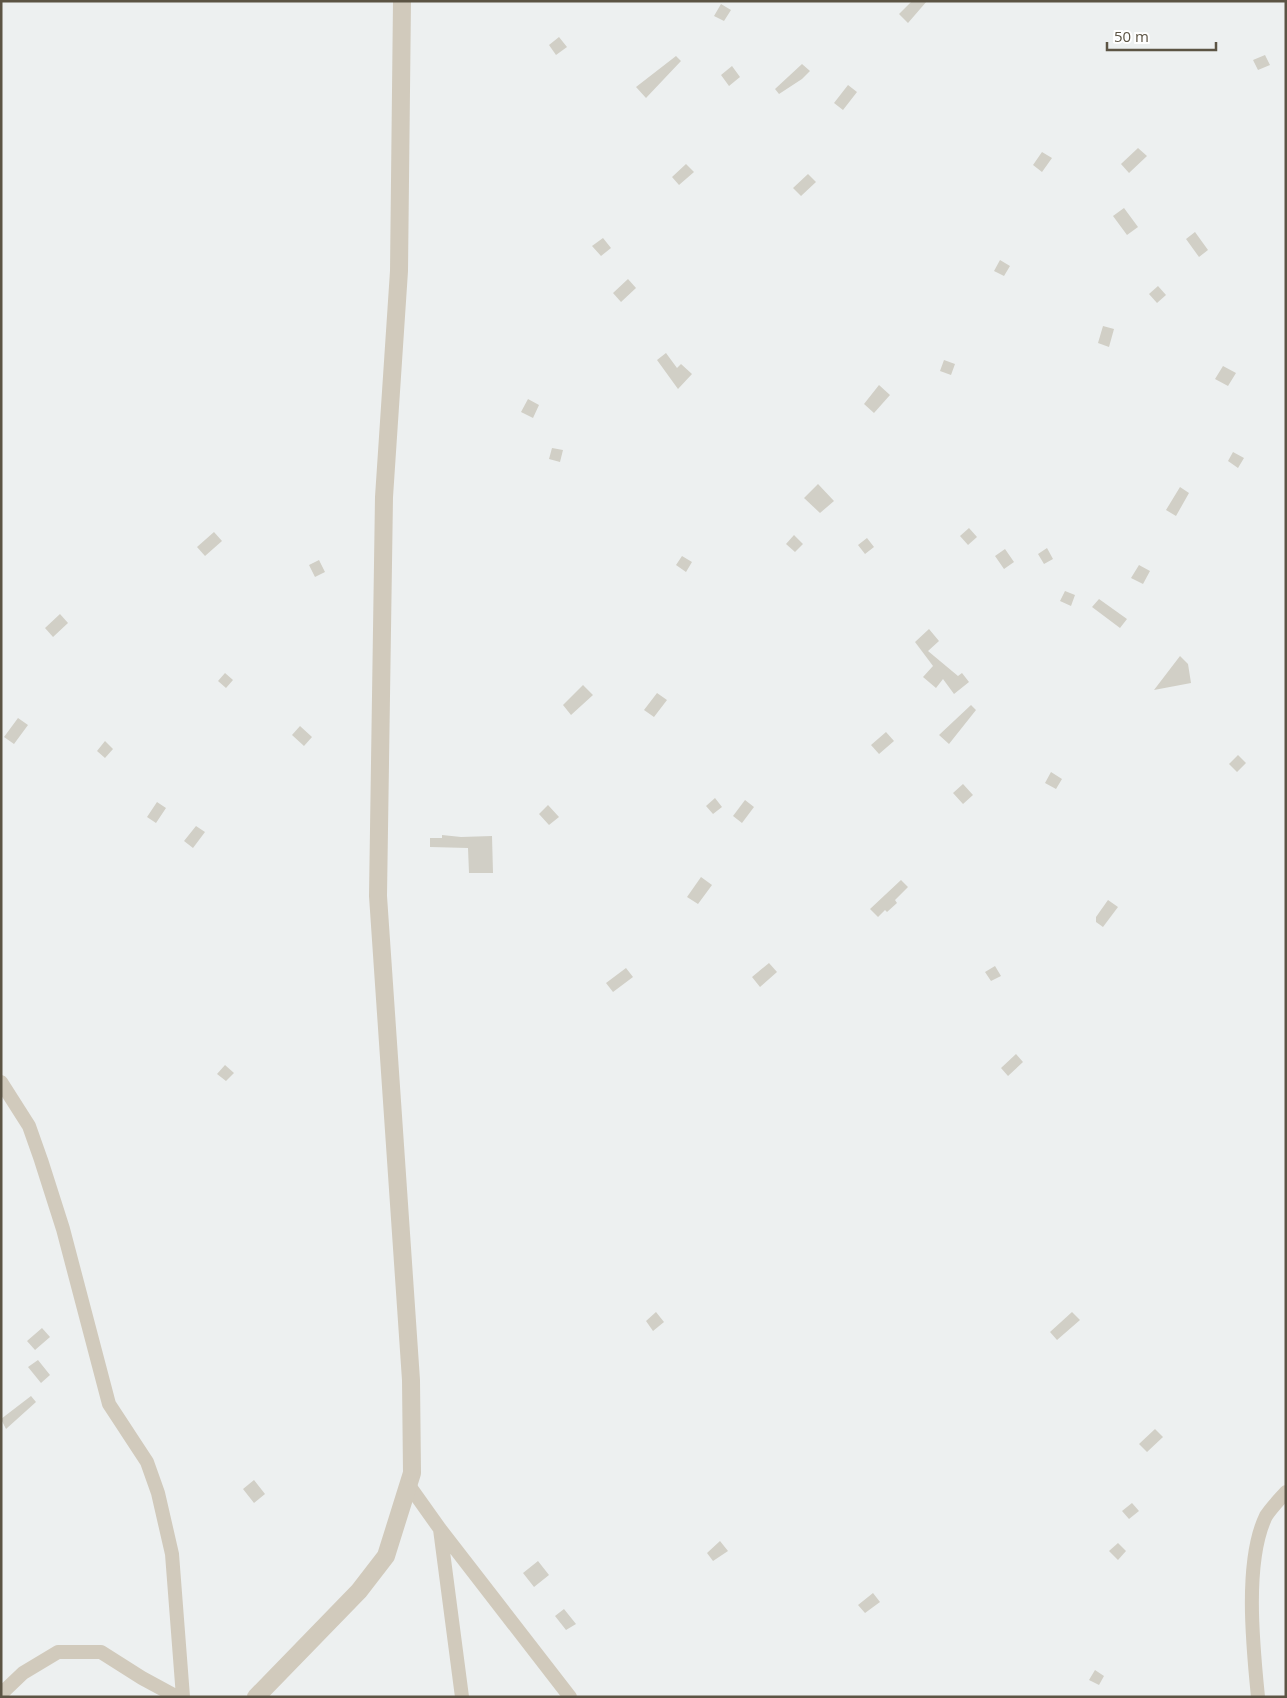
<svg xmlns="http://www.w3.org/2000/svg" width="1287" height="1698" font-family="'Open Sans',sans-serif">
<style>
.building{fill:#d1cfc6}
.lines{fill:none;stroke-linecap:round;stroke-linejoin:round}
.minor{stroke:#d1cabc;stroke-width:14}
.tertiary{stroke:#d1cabc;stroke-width:18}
</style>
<rect width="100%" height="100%" fill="#edf0f0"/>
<path class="building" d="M912,1H927L908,23L899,14Z
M721,4L731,10L724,21L714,16Z
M559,37L567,47L556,55L549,45Z
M1265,55L1270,65L1258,70L1253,60Z
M676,56L681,61L646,98L636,87Z
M802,64L810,71L802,79L779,94L775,89Z
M732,66L740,77L729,86L721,75Z
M848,85L857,92L843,110L834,103Z
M1138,148L1147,156L1129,173L1121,164Z
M1042,152L1052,158L1042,172L1033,165Z
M686,164L694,172L679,185L672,177Z
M808,174L816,182L801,196L793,188Z
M1124,208L1138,227L1127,235L1113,216Z
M1195,232L1208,250L1199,257L1186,239Z
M603,238L611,248L601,256L592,246Z
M1000,260L1010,266L1004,276L994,271Z
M628,279L636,288L621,302L613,293Z
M1158,286L1166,295L1157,303L1149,294Z
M1103,326L1114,329L1109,347L1098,343Z
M666,353L677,368L681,364L692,374L678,389L657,360Z
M944,360L955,364L951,375L940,371Z
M1223,366L1236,373L1228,386L1215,379Z
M879,385L890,395L874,413L864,404Z
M528,399L539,405L533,418L521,412Z
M552,448L563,450L560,462L549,459Z
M1233,452L1244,458L1238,468L1228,461Z
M818,484L834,501L820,513L804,498Z
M1180,487L1189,493L1176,516L1166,510Z
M969,528L977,537L968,545L960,536Z
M214,532L222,541L205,556L197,547Z
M794,535L803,544L795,552L786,544Z
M867,538L874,547L865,554L858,545Z
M1047,548L1053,559L1044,564L1038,554Z
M1005,549L1014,562L1004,569L995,556Z
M682,556L692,562L686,572L676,565Z
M319,560L325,572L315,577L309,565Z
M1139,565L1150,571L1143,584L1131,578Z
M1065,591L1075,595L1071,606L1060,601Z
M1099,599L1127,619L1120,628L1092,607Z
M60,614L68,623L53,637L45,628Z
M929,629L939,641L928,651L958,676L962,673L969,682L954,694L943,679L936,688L923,677L933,666L915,642Z
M1180,656L1188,664L1191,683L1154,690Z
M225,673L233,680L226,688L218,681Z
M583,685L593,695L571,715L563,705Z
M657,693L667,700L654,717L644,710Z
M971,705L976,710L949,744L939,735Z
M18,718L28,725L14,744L4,737Z
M300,726L312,737L304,746L292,735Z
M886,732L894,741L879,754L871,745Z
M105,741L113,749L105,758L97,751Z
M1238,755L1246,763L1237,772L1229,764Z
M1051,772L1062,779L1056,789L1045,783Z
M963,784L973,795L963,804L953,793Z
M715,798L722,807L713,814L706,806Z
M745,800L754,807L742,823L733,816Z
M157,802L166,808L156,823L147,817Z
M548,805L559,817L549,825L539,814Z
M196,826L205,832L193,848L184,841Z
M442,835L461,837L492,836L493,873H469L468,848L430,847V838H442Z
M701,877L712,885L698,904L687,897Z
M901,880L908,887L895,900L897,903L887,912L885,910L878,917L870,909Z
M1108,900L1118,907L1103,927L1096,922V917Z
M769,963L777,972L760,987L752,977Z
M995,966L1001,976L991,981L985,972Z
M626,968L633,977L613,992L606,983Z
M1016,1054L1023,1062L1008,1076L1001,1068Z
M225,1065L234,1073L226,1081L217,1074Z
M656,1312L664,1322L653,1331L646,1321Z
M1072,1312L1080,1320L1057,1340L1050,1332Z
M42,1328L50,1337L35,1350L27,1341Z
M38,1360L50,1375L41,1383L28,1367Z
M31,1396L36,1402L6,1429L1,1419Z
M1155,1429L1163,1437L1147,1452L1139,1444Z
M254,1480L265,1494L254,1503L243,1489Z
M1132,1503L1139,1511L1129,1519L1122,1511Z
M720,1541L728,1551L713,1561L707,1553Z
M1118,1543L1126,1551L1118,1560L1109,1551Z
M538,1561L549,1575L534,1587L523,1573Z
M873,1593L880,1602L865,1613L858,1605Z
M564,1609L576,1624L566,1630L555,1616Z
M1095,1670L1104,1676L1099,1685L1089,1680Z"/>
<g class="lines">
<path class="minor" d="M1,1082L29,1126L41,1160L63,1229L109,1404L147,1462L158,1493L172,1554L183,1697
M408,1484L440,1529L570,1697
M440,1529L462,1697
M1,1694L23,1673L58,1652H101L142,1678L177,1697
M1258,1697C1253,1647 1244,1561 1266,1516C1271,1508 1279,1500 1286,1492"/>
<path class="tertiary" d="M256,1697L359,1591L386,1556L412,1473L411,1380L378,896L384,497L399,271L402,1"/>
</g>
<rect width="1287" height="1698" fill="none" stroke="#5c5444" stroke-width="5"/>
<path d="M1107 42v8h109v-8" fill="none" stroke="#5c5444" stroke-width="2.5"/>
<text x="1114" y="42" font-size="15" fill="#5c5444" stroke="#ffffff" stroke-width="4" paint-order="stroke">50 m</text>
</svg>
